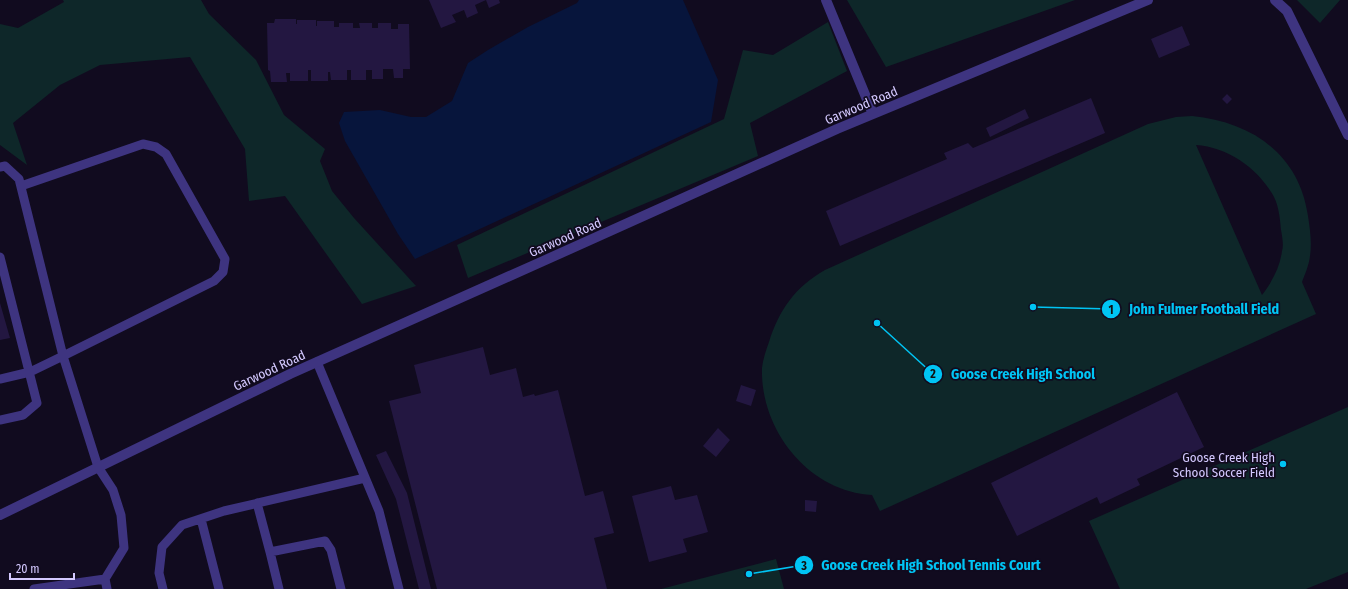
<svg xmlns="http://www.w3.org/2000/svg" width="1348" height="589" font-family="'Fira Sans Condensed',sans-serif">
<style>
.green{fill:#0e2729;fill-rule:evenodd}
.water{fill:#07153c}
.building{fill:#231741}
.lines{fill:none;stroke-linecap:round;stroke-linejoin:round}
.lane{stroke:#3e3480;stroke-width:9}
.street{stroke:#3e3480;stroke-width:10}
.poi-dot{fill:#00c4f4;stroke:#110b1f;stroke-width:1.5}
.labels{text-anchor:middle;stroke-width:3.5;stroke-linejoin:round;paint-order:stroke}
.street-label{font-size:13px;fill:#d4c9ff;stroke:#110b1f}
.poi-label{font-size:13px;fill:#d4c9ff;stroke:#110b1f;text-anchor:end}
.leader{fill:none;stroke:#00c4f4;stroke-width:1.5}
.callout-dot{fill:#00c4f4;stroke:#110b1f;stroke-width:1.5}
.mark-label{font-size:12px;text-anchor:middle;font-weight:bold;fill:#111}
.callout-label{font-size:14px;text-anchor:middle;font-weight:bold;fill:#00c4f4;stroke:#110b1f;stroke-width:3.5;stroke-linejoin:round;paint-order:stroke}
</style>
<rect width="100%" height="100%" fill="#110b1f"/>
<path class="green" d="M63,0H201L209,14L256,60L284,115L325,149L320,161L332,191L354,218L416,286L362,304L285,196L249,201L245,149L190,57L100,65L60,85L13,123L27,165L0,145V24L18,28L64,2Z
M847,0H1075L886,67Z
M1297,0H1340L1320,23Z
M828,22L847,71L750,123L758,156L468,278L457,245L724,119L743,50L773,55Z
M1192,116C1252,122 1299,154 1308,216C1310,229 1312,243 1310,256C1309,265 1305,274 1302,282L1316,314L880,511L872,495C809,492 760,430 762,368C763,359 766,350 769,342C779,310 795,287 825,270L1148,124L1176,117ZM1196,145C1228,147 1259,169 1274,197C1279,207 1280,219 1281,230C1282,236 1284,245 1282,251C1280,267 1272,282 1262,295Z
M1348,407V572L1306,589H1120L1089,521Z
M776,559L784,589H661Z"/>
<path class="water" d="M579,0H683L718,80L711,122L415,259L398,234L345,141L339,123L344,112L380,110L411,117H426L452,101L468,63L488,50L528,27L577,3Z"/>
<path class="building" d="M429,0H486L475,5L478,13L467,18L464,10L452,15L456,22L441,28Z
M486,0H499L500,3L489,8Z
M275,19H296V24H297V20H316V26H317V21H334V27H339V23H353V28H360L359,23H372V28H378V23H391V29H398V24H409L410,69H403V78H394L393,69H383V79H372V70H366V80H351V70H347V80H331L330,72H328V81H311V70H308V81H290V73H286L287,82H271L270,71L268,70L267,23H274Z
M1182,26L1190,45L1159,58L1151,39Z
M1227,94L1232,99L1227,104L1222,99Z
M1091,98L1105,133L840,246L826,211L947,159L944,153L968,143L973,148Z
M1025,109L1029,118L990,137L986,128Z
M0,303L10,338L0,340Z
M483,347L490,375L516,368L523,397L534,394L535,396L558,390L585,496L603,491L614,533L594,538L607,589H437L389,401L421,393L414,365Z
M741,385L756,390L751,406L736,401Z
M1177,392L1204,447L1137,479L1140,485L1100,504L1097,497L1017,536L991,483Z
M718,428L730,440L716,457L703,446Z
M386,451L407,493L431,589H419L396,499L376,455Z
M671,486L675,500L697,495L708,532L683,539L687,552L649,562L632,496Z
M805,500L817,501L816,512L805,511Z"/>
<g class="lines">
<path class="lane" d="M0,167L5,166L19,179L63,356L214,281L223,272L225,259L166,154L156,147L143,144L21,186
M0,257L37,403L23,415L0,420
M317,362L379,511L399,589
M0,379L30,372L63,356L98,467L113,490L121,515L124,548L105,579L107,589
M257,503L270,552
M201,519L219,589
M34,589L105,579
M163,589L159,573L162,547L182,525L224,511L365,478
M279,589L270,552L325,541L331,550L341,589"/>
<path class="street" d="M826,0L873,114
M1275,0L1287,11L1348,135
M0,515L290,374L541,262L837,129L1148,0"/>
</g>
<circle class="poi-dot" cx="1283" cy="464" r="4"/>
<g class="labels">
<g class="street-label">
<text transform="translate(861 105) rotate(-23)" y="5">Garwood Road</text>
<text transform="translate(565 237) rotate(-24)" y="5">Garwood Road</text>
<text transform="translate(269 370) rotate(-25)" y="5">Garwood Road</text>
</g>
<g class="poi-label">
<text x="1275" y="462">Goose Creek High<tspan x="1275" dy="15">School Soccer Field</tspan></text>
</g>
</g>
<path class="leader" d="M1033 307L1111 309M877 323L933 374M749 574L804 565"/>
<g class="callout-dot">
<circle cx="1033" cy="307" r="4"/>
<circle cx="877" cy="323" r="4"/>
<circle cx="749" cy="574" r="4"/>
<circle cx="1111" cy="309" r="10"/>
<circle cx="933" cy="374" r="10"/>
<circle cx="804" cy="565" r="10"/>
</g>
<g class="mark-label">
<text x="1111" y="314">1</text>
<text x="933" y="378">2</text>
<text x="804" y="570">3</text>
</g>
<g class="callout-label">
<text x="1204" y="314">John Fulmer Football Field</text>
<text x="1023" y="379">Goose Creek High School</text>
<text x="931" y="570">Goose Creek High School Tennis Court</text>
</g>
<path d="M10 573v6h64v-6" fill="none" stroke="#d4c9ff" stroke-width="2"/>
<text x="16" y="573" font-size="12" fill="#d4c9ff" stroke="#110b1f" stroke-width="3" paint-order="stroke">20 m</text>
</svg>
